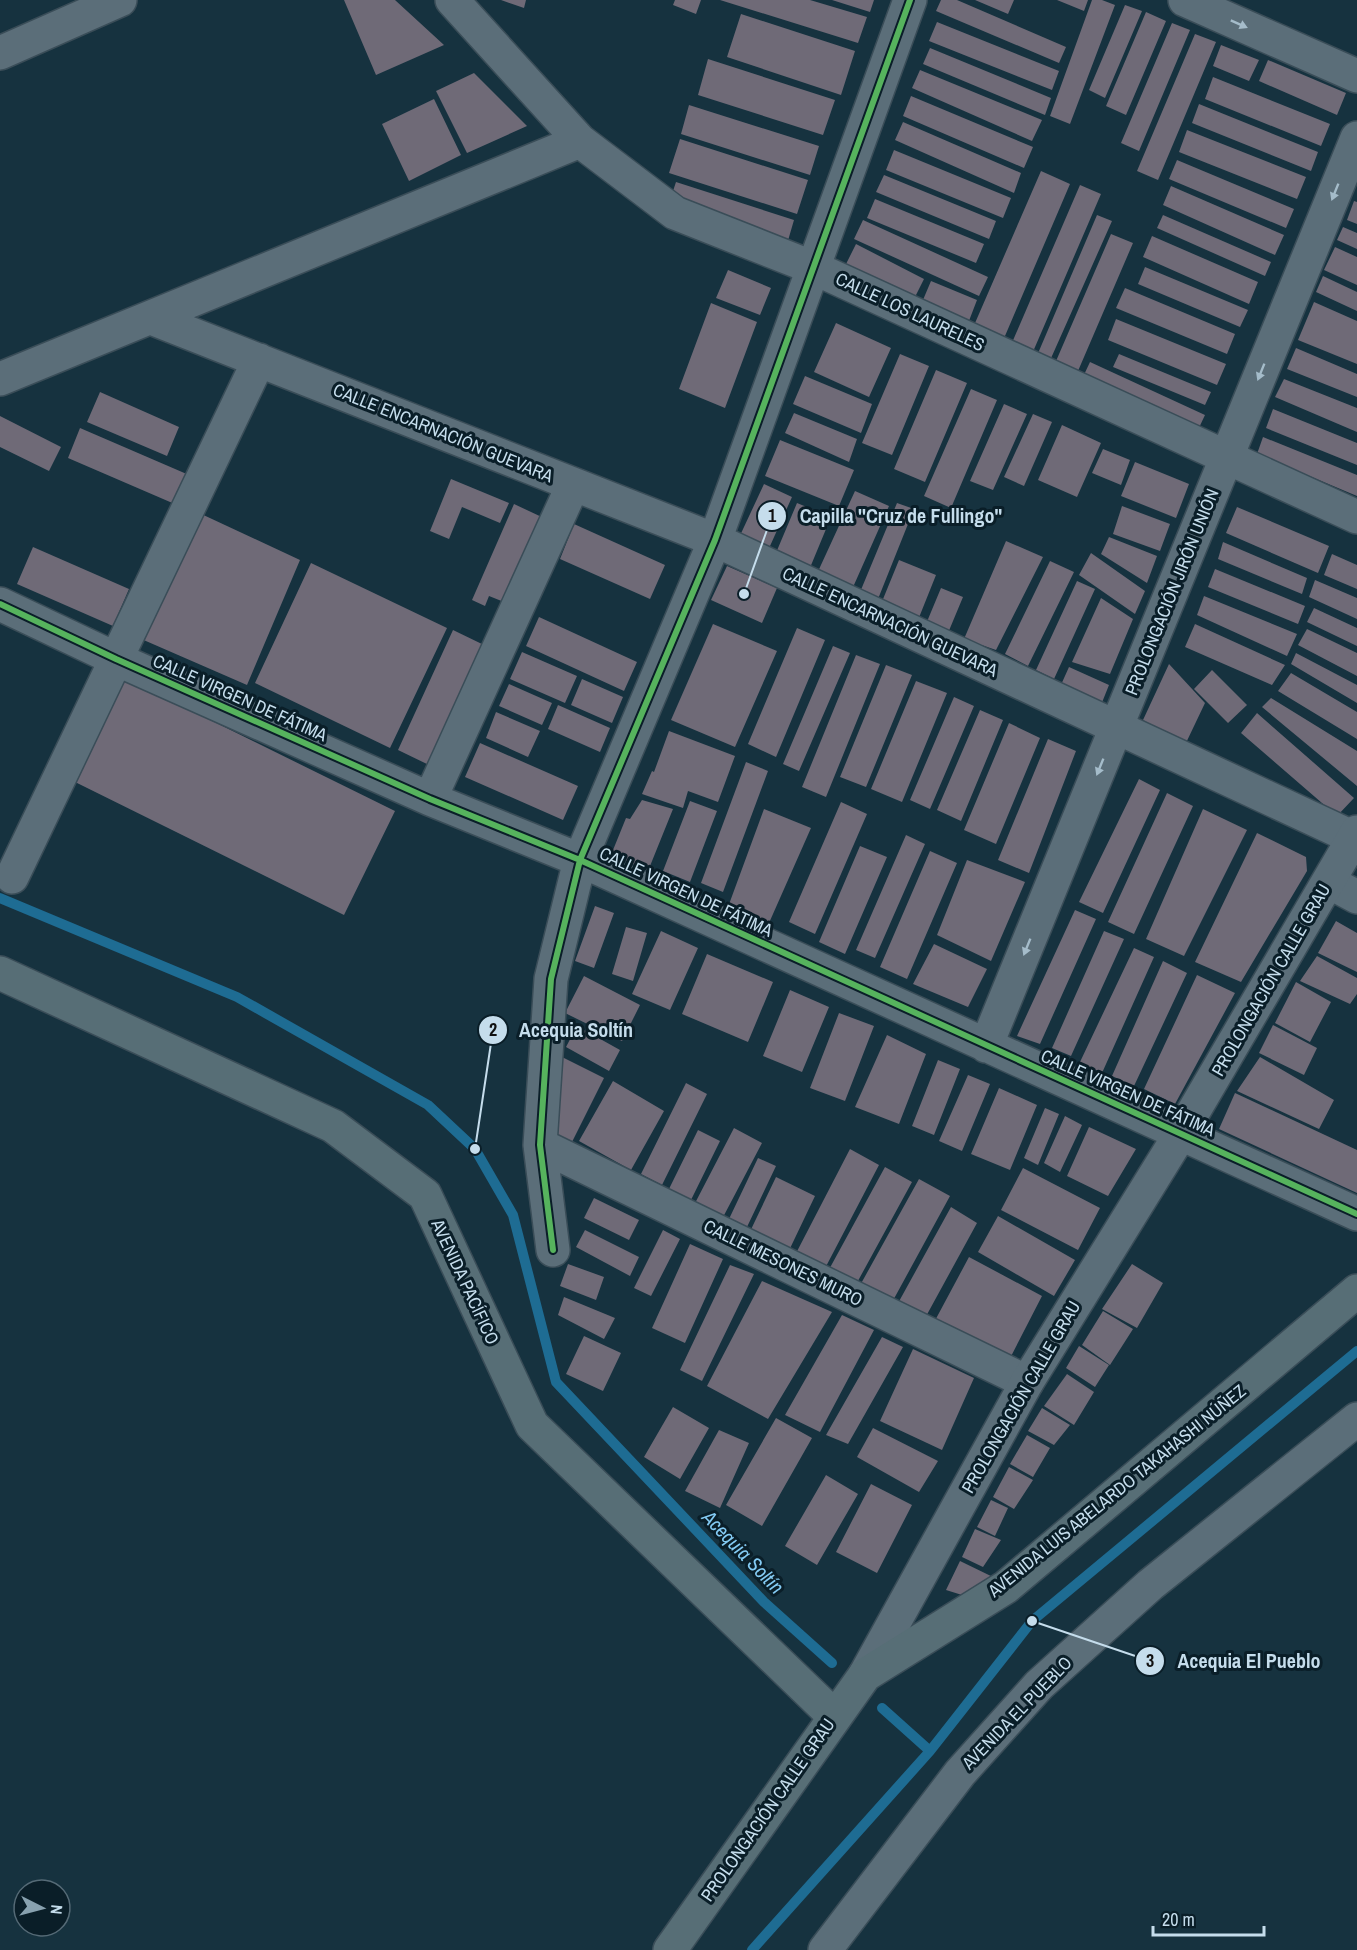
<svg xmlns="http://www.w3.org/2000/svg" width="1357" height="1950" font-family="'Archivo Narrow',sans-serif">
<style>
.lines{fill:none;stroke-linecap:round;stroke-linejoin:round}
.stream{stroke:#1e6c93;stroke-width:10}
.building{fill:#6f6a77}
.minor-casing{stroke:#3a4d58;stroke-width:36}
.tertiary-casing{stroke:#3a4d58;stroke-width:36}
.secondary-casing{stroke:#3a4d58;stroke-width:36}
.minor{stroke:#5b6e79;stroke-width:33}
.tertiary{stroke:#5b6e79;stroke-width:33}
.secondary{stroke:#576e76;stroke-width:33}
.cycleway-casing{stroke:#0a1e28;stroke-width:10}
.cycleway{stroke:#56b35d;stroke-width:6}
.oneway{fill:#a5bcca}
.labels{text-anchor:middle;stroke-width:6;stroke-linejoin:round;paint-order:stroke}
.street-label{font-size:18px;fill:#c5ddec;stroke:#0a1e28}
.water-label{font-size:20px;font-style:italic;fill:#84cbf4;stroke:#0a1e28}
.leader{fill:none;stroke:#c5ddec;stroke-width:2}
.callout-dot{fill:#c5ddec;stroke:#0a1e28;stroke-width:2}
.mark-label{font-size:18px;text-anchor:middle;font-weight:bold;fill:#111}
.callout-label{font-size:20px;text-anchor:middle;font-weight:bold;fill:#c5ddec;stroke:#0a1e28;stroke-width:6;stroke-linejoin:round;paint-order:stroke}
</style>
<rect width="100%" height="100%" fill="#16323f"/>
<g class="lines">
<path class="stream" d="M0,898L237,997L428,1105L475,1149L513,1215L556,1382L764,1602L832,1663
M882,1708L930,1751
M752,1950L930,1751L1032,1621L1357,1351"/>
</g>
<path class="building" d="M344,0H395L444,45L376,75Z
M501,0H526L524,8Z
M675,0H701L696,14L673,5Z
M720,0H810L867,17L858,43Z
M832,0H874L870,12Z
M941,0H957L1066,47L1059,63L936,11Z
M975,0H1014L1008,14Z
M1057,0H1088L1084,11Z
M1092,0H1102L1115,5L1070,124L1050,116Z
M1125,5L1142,11L1105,98L1089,90Z
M1146,12L1166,21L1126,115L1106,106Z
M741,14L855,51L841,95L727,57Z
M937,22L1059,71L1052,90L929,41Z
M1172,23L1190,30L1139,151L1121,143Z
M1195,34L1216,42L1158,180L1137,171Z
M1221,45L1259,60L1249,81L1213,66Z
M930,48L1051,98L1045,115L923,64Z
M708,59L835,100L823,135L698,95Z
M1268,60L1346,93L1337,115L1259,81Z
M920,70L1042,120L1032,141L912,88Z
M474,73L527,126L467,153L436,91Z
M1213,77L1330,124L1321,146L1205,99Z
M911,96L1033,147L1024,168L903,116Z
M434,99L461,155L409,181L382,124Z
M1199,104L1318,152L1311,171L1192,123Z
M689,105L819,146L810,175L681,134Z
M903,122L1021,173L1014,193L895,140Z
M1187,130L1306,177L1297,199L1179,152Z
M680,139L808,180L797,214L669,173Z
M894,150L1011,198L1003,218L886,170Z
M1177,160L1294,209L1286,228L1169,179Z
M1041,171L1070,184L1002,343L972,330Z
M884,175L996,221L989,239L876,192Z
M676,182L794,220L787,244L668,206Z
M1080,185L1101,194L1032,354L1011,345Z
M1171,186L1284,235L1275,255L1163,205Z
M875,199L984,244L976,263L867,218Z
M1354,201L1357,202V224L1347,220Z
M1097,215L1112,221L1048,365L1036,358Z
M1163,215L1271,262L1265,276L1157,228Z
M863,220L988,277L979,296L854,239Z
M1343,227L1357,233V249L1337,240Z
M1111,234L1133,243L1075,378L1053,368Z
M1152,236L1258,282L1249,304L1143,257Z
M856,244L924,279L914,299L845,266Z
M1335,247L1357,257V285L1324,270Z
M1145,267L1248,310L1240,327L1138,284Z
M728,270L771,288L760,315L716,298Z
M1323,276L1357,292V311L1316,292Z
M931,281L977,300L967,326L920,307Z
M1125,288L1235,334L1227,354L1116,308Z
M1314,302L1357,321V364L1298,340Z
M711,303L757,322L725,408L679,389Z
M1116,319L1226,364L1217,385L1108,340Z
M836,323L891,348L869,397L814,372Z
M1296,348L1357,374V397L1287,369Z
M900,354L929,366L892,455L862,443Z
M1119,354L1211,392L1205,405L1113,367Z
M1090,362L1205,415L1197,432L1082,379Z
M936,370L967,383L925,482L894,469Z
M805,376L872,404L861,433L793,404Z
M1284,379L1357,408V432L1275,397Z
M971,389L997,400L951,508L924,496Z
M100,392L179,427L167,456L87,422Z
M1004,404L1027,414L993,490L970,481Z
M1273,409L1357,443V465L1266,428Z
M794,413L857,439L849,462L785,433Z
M1033,414L1052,422L1024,486L1004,477Z
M0,416L61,447L49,471L0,447Z
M1062,425L1101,443L1077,497L1038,480Z
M80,428L189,475L177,505L68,458Z
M1263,437L1357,475V496L1257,454Z
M780,440L854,470L839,506L765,476Z
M1103,449L1130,460L1121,485L1092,473Z
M1135,462L1189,484L1176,518L1121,496Z
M451,479L509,503L500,523L462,507L449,539L430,531Z
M764,484L792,497L766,555L737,542Z
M855,491L889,506L850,594L815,578Z
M797,503L831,517L807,575L773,560Z
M897,503L914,509L876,604L858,597Z
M514,504L546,519L509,604L489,596L485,606L472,600Z
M1122,506L1170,524L1160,551L1113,534Z
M1237,507L1329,546L1318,573L1226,533Z
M197,512L300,560L247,685L139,638Z
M574,524L665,565L650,599L560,559Z
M1109,537L1157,556L1147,583L1101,554Z
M1006,541L1043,557L996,650L964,639Z
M1223,542L1307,578L1302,594L1218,559Z
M33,547L129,589L113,626L17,584Z
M1091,553L1145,591L1135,614L1079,575Z
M1332,554L1357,565V589L1324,575Z
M899,560L936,575L918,620L881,604Z
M1050,561L1074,572L1028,666L1005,654Z
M311,563L447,628L390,748L255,683Z
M727,566L777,588L762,623L711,600Z
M1215,569L1305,606L1298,624L1208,587Z
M1315,580L1357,598V619L1309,597Z
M1077,581L1095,589L1054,679L1036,670Z
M941,588L963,597L948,633L926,624Z
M1204,596L1297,634L1287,656L1197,615Z
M1101,598L1133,619L1110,674L1072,662Z
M1314,608L1357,628V646L1307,622Z
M539,617L637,662L624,691L526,646Z
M713,624L777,651L735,747L671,720Z
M1195,624L1285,665L1272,685L1185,647Z
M797,628L825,640L776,757L748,744Z
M1307,629L1357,653V676L1298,645Z
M453,630L484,645L429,765L398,750Z
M833,646L850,653L799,771L783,764Z
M522,652L577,676L565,703L510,679Z
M1296,653L1357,685V703L1291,664Z
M856,655L880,664L826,797L802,787Z
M1169,664L1205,703L1185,745L1143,720Z
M886,665L912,675L866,787L840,777Z
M1069,667L1109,685L1101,705L1060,687Z
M1212,670L1247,705L1228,723L1194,689Z
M1291,673L1357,712V739L1278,691Z
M123,677L395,811L344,915L73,781Z
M582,679L623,697L612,723L571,705Z
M916,681L947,693L902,802L871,789Z
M509,684L552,703L542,725L499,706Z
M954,697L974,706L930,809L910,800Z
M1271,698L1357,751V786L1262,707Z
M558,705L610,728L600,752L548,729Z
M980,710L1003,720L961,821L937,810Z
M496,712L540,731L528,757L486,738Z
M1257,713L1354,798L1337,816L1241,733Z
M1009,723L1040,738L996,844L964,830Z
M669,731L735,756L718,802L688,791L683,808L642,794L652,771L654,772Z
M1048,739L1076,751L1029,873L998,860Z
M480,743L578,786L563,820L465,777Z
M746,762L768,771L723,892L701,883Z
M1139,779L1160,790L1103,913L1079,902Z
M1167,793L1193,806L1134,934L1108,922Z
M642,800L673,809L648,871L611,855L626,818L630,819Z
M690,801L717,811L690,882L663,871Z
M841,802L867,814L815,934L789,922Z
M764,809L811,828L769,923L728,907Z
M1203,809L1247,830L1184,956L1146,939Z
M1257,833L1306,857L1307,871L1241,982L1195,962Z
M906,835L925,844L875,958L856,950Z
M860,846L887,857L845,954L819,942Z
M930,851L957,863L907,979L880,967Z
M967,860L1025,882L991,961L937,935Z
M595,906L614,913L594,968L575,961Z
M1075,910L1096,919L1040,1044L1017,1036Z
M1336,921L1357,933V972L1318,953Z
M626,927L647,933L633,981L612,974Z
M661,931L698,948L670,1010L632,994Z
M1104,931L1124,939L1071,1056L1052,1048Z
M934,944L987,969L968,1007L913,984Z
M1134,948L1154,957L1102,1073L1080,1062Z
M707,954L773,982L748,1042L682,1014Z
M1317,956L1357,978V994L1350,1004L1300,981Z
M1163,961L1187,973L1134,1086L1112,1076Z
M1197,975L1235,993L1175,1104L1144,1089Z
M584,976L640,1005L622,1041L565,1013Z
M1296,982L1331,1002L1310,1042L1275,1023Z
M790,990L829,1007L802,1072L763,1056Z
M839,1013L874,1026L845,1101L810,1088Z
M1273,1025L1317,1048L1304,1075L1259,1053Z
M577,1026L620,1050L609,1071L566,1047Z
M887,1035L926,1054L899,1124L855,1107Z
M560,1056L604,1078L570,1146L557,1141Z
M1260,1057L1334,1100L1319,1129L1237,1091Z
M938,1060L960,1069L934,1135L912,1126Z
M968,1075L990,1084L962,1151L939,1141Z
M613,1081L664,1111L631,1170L579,1141Z
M686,1083L707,1094L662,1185L641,1174Z
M999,1088L1037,1105L1010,1170L971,1154Z
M1235,1093L1357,1150V1193L1219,1129Z
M1045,1108L1059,1114L1038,1165L1024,1158Z
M1065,1116L1082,1125L1060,1172L1044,1163Z
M1089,1127L1136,1149L1108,1196L1067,1176Z
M734,1128L762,1143L721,1221L693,1207Z
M698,1130L720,1141L690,1202L668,1191Z
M850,1149L879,1165L821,1276L792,1261Z
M758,1158L776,1166L747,1227L729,1219Z
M885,1167L912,1182L853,1290L826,1275Z
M1023,1168L1100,1208L1078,1250L1001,1210Z
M776,1177L815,1196L784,1261L745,1242Z
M919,1179L950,1196L890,1306L858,1289Z
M594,1198L639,1220L629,1240L584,1218Z
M951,1207L977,1223L924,1320L897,1305Z
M998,1216L1075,1260L1054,1296L978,1252Z
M585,1230L639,1257L630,1276L576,1247Z
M663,1230L680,1239L651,1296L634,1288Z
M690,1244L723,1259L685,1343L652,1328Z
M969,1257L1042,1296L1005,1368L931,1328Z
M568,1264L604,1277L596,1300L560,1286Z
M1132,1264L1163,1283L1137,1328L1102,1309Z
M730,1265L754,1274L702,1381L680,1370Z
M762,1281L832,1312L768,1419L707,1386Z
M564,1297L615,1318L604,1339L558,1315Z
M1103,1311L1133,1329L1110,1365L1082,1345Z
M842,1315L874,1330L820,1432L785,1415Z
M584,1336L621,1353L603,1391L566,1374Z
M882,1337L903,1347L848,1444L826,1435Z
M1079,1346L1109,1365L1095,1387L1066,1368Z
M913,1349L974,1378L942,1450L880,1421Z
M1067,1374L1094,1392L1074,1425L1044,1406Z
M673,1407L709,1428L680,1479L644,1457Z
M1042,1408L1070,1425L1054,1445L1028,1431Z
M776,1418L812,1438L762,1526L726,1505Z
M873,1428L938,1461L919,1492L857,1457Z
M719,1430L749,1443L720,1508L685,1491Z
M1027,1435L1050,1448L1033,1477L1010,1464Z
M1009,1467L1033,1480L1014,1509L993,1497Z
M826,1475L858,1494L817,1565L785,1546Z
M871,1484L912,1505L877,1573L836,1552Z
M991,1500L1008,1508L995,1536L977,1527Z
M975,1529L1001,1540L983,1567L962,1557Z
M960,1561L995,1578L962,1595L946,1590Z"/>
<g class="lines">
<defs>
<path id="minor" d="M452,0L580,141L675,213L814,268L1357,517
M1185,0L1357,76
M0,53L120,0
M151,318L715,540L1354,838
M0,379L580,141
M0,604L116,659L430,799L580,860L1357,1214
M430,799L573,485
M12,877L259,360
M1329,882L1357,897
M986,1046L1357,138
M540,1145L1027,1382
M553,1250L540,1145L551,979L580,860L715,540L910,0
M825,1950L960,1773L1039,1685L1150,1585L1357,1419"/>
<path id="tertiary" d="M865,1675L1027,1382L1181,1133L1357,832"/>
<path id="secondary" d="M0,973L333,1126L425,1195L532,1425L834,1716
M670,1950L865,1675L1006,1587L1357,1291"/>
</defs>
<use href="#minor" class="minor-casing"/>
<use href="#tertiary" class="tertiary-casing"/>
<use href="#secondary" class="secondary-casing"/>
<use href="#minor" class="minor"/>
<use href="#tertiary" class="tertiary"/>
<use href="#secondary" class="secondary"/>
<defs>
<path id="cycleway" d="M0,604L116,659L430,799L580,860L1357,1214
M553,1250L540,1145L551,979L580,860L715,540L910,0"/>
</defs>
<use href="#cycleway" class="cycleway-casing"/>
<use href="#cycleway" class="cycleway"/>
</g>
<defs><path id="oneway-solid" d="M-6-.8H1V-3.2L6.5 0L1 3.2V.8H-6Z" transform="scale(1.5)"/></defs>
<g class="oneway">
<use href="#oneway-solid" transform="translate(1239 24) rotate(24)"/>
<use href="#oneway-solid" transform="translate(1335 192) rotate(112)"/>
<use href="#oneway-solid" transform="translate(1261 372) rotate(112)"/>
<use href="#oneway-solid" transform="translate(1100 767) rotate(112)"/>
<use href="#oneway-solid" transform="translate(1027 947) rotate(112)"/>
</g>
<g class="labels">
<g class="street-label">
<text transform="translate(910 312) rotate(25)" y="6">CALLE LOS LAURELES</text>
<text transform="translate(443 433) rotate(22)" y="6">CALLE ENCARNACIÓN GUEVARA</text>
<text transform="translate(1172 592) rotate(-68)" y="6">PROLONGACIÓN JIRÓN UNIÓN</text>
<text transform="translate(890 622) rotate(25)" y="6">CALLE ENCARNACIÓN GUEVARA</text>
<text transform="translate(240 698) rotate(24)" y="6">CALLE VIRGEN DE FÁTIMA</text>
<text transform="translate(686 892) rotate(25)" y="6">CALLE VIRGEN DE FÁTIMA</text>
<text transform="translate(1271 980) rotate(-60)" y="6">PROLONGACIÓN CALLE GRAU</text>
<text transform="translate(1128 1093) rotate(24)" y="6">CALLE VIRGEN DE FÁTIMA</text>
<text transform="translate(783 1263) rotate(26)" y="6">CALLE MESONES MURO</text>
<text transform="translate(465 1282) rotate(65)" y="6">AVENIDA PACÍFICO</text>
<text transform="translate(1021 1397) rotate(-60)" y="6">PROLONGACIÓN CALLE GRAU</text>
<text transform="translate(1117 1491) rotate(-39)" y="6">AVENIDA LUIS ABELARDO TAKAHASHI NÚÑEZ</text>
<text transform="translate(1017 1713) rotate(-46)" y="6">AVENIDA EL PUEBLO</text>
<text transform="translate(768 1810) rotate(-55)" y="6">PROLONGACIÓN CALLE GRAU</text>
</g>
<g class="water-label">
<text transform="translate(743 1552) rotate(46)" y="7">Acequia Soltín</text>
</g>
</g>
<path class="leader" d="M744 594L772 516M475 1149L493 1030M1032 1621L1150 1661"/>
<g class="callout-dot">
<circle cx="744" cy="594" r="6"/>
<circle cx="475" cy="1149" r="6"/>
<circle cx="1032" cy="1621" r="6"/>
<circle cx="772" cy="516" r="15"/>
<circle cx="493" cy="1030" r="15"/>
<circle cx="1150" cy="1661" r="15"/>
</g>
<g class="mark-label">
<text x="772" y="522">1</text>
<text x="493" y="1036">2</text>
<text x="1150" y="1667">3</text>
</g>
<g class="callout-label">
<text x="901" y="523">Capilla ''Cruz de Fullingo''</text>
<text x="576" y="1037">Acequia Soltín</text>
<text x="1249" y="1668">Acequia El Pueblo</text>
</g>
<g transform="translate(42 1908) rotate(96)"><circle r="28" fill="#0a1e28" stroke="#556a76" stroke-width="1.5"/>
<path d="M0-4.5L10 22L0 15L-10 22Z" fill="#88a1af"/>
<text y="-9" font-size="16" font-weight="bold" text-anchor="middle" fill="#c5ddec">N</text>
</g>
<path d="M1153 1926v9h111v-9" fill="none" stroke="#c5ddec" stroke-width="3"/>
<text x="1162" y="1926" font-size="18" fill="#c5ddec" stroke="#0a1e28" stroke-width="4.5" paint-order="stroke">20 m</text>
</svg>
